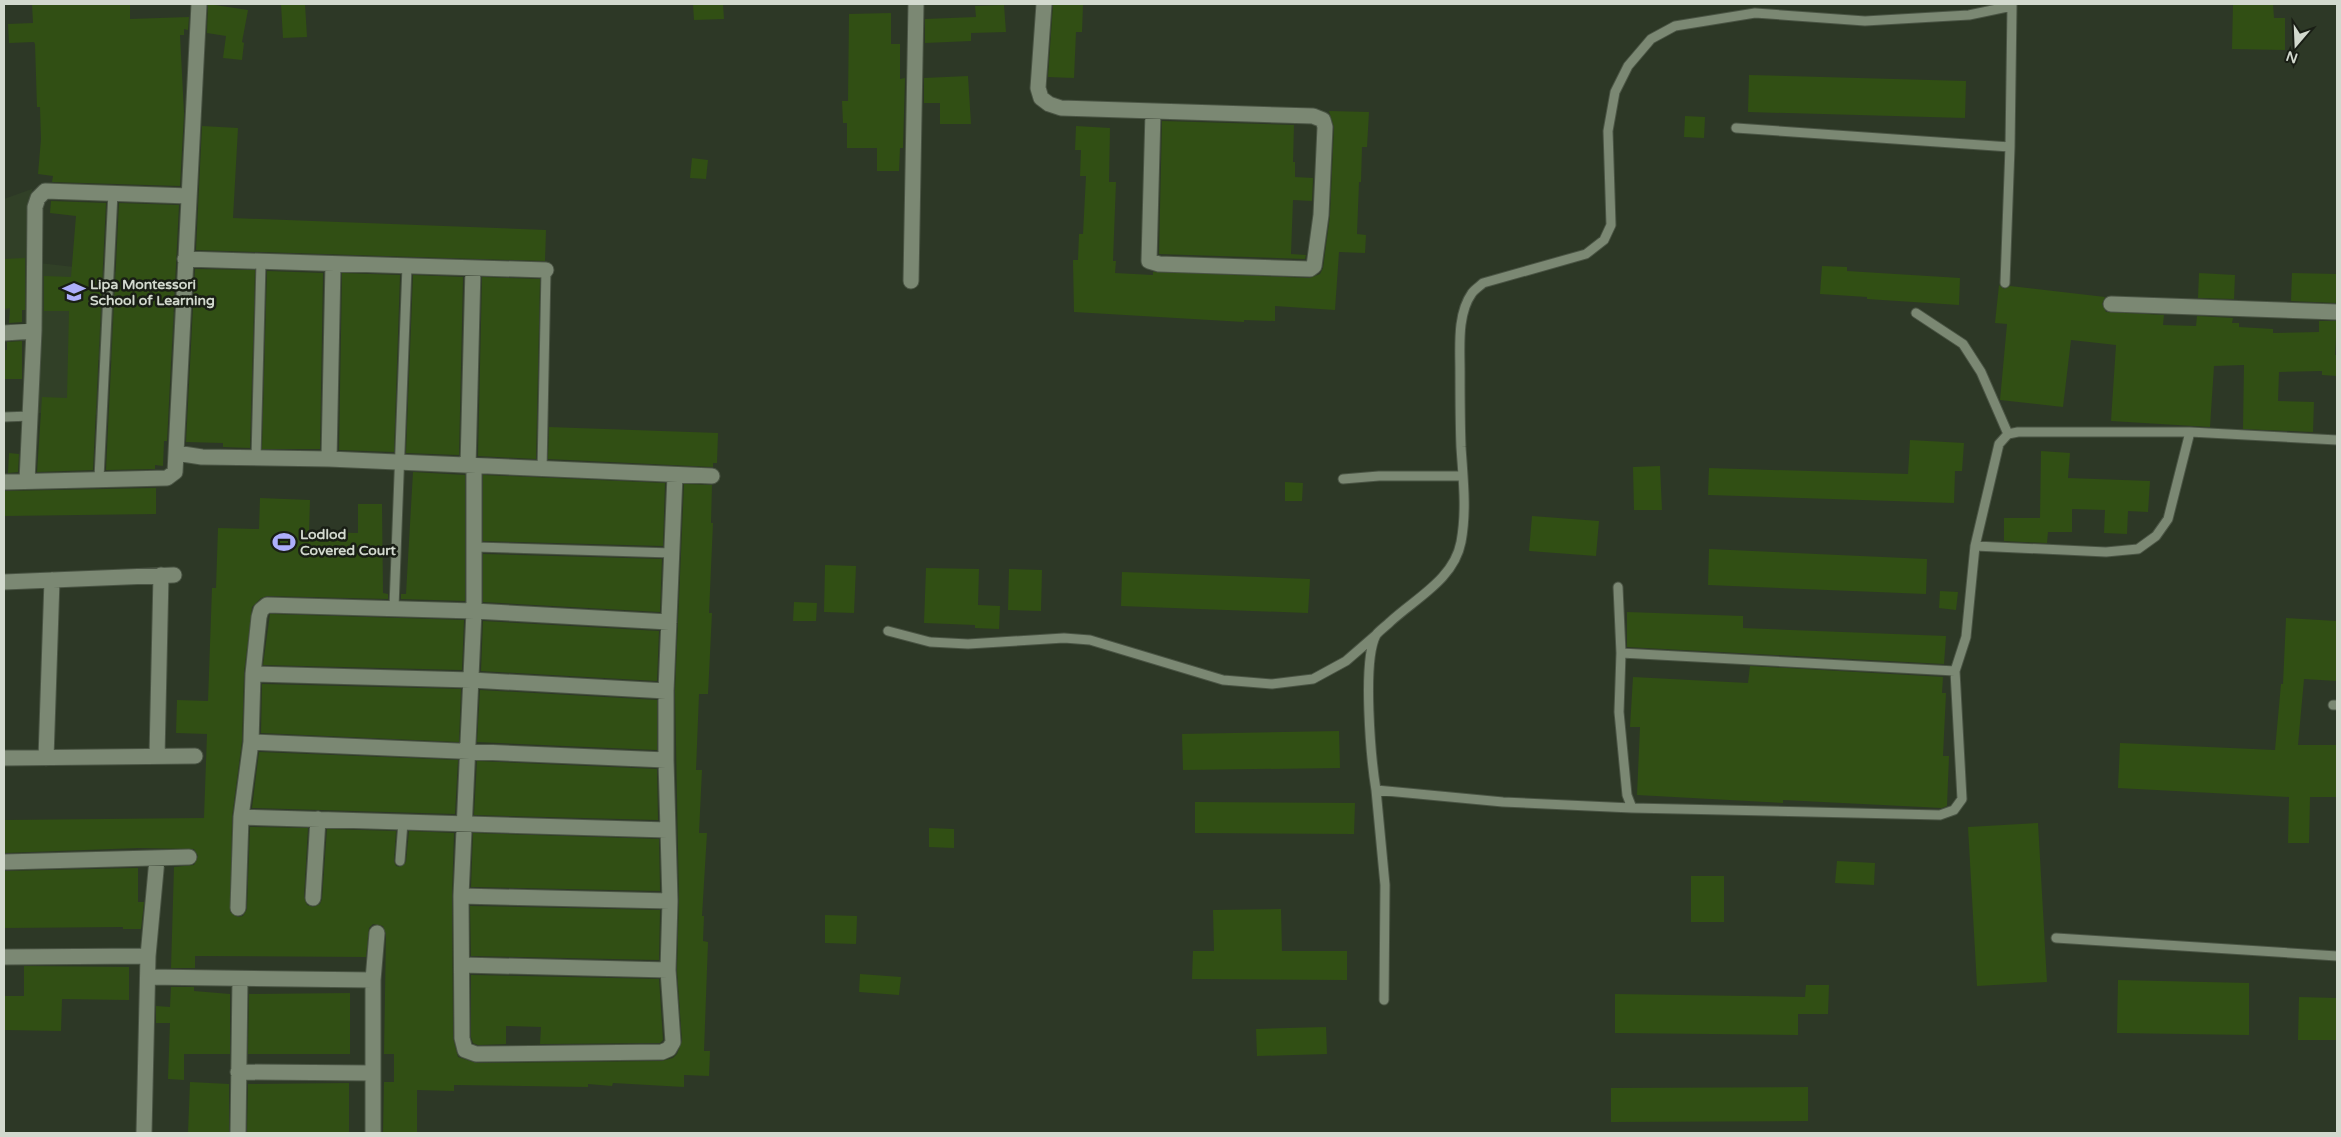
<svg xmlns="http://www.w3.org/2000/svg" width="2341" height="1137" font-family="'Varela Round',sans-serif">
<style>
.built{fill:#314027}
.building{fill:#314f14}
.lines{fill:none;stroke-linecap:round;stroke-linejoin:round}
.lane-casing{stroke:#4a5444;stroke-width:11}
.street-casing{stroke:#4a5444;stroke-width:17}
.lane{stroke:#7b8873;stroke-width:9}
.street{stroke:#7b8873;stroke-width:15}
.labels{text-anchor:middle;stroke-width:5;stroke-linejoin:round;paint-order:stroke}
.poi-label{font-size:14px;font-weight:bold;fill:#d2d9ce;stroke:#191e15;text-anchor:start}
</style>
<rect width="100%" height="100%" fill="#2d3826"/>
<path class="built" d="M32,189L30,262L145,275L144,309L175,312L171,363L98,360L97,415L37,413L42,310H4V199Z"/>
<path class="building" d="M32,4H130V19L189,17L188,30L184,29V35H180L184,114L180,186L52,182L53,176L38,174L41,139L40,107H37L35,44L34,42L9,43L8,24L33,23Z
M208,4L248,10L242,42L244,43L242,60L223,58L226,36L207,33Z
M281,4H305L307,37L283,38Z
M693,4H723L724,19L694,20Z
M2233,4H2273L2274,18H2285V50L2232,49Z
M1004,5L1006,32L971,33V41L925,43V19L976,17L975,6Z
M1053,5H1083L1082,32H1076L1074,78L1048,77Z
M891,13V44H900V79L905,78L903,148H900L899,171H877V148H847V123H843L842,101H848L849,14Z
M1749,75L1966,81L1965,118L1748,112Z
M968,76L971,124H940V103H924V78Z
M1329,111L1369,112L1367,147H1362L1361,182H1359L1357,234L1366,235L1365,253L1339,252L1335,310L1275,306V321L1244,320V322L1074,312L1073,260H1078L1079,234H1083L1086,176H1080L1081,150H1075L1076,126L1110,128L1109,182H1116L1113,261H1116L1115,273L1153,275V272L1310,278L1320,274L1323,268L1330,216L1334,127Z
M1685,116L1705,117L1704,138L1684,137Z
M1162,121L1294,125L1293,162H1295V177L1313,178L1312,201L1293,200L1291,254L1306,255L1305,259L1159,254Z
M202,126L238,128L233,218L546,230L545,261L196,250Z
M692,158L708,160L706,179L690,178Z
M51,201L106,203L93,470L37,472L42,397L67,398L69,311H44V276L71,277L76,216L50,213Z
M119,203L179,205L167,441H164L163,466L155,465V469L106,470Z
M25,258V310H22V322L9,323L10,308L4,309V259Z
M1822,266L1847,267V271L1960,278L1959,305L1867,299V297L1820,294Z
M195,269L255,270L250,448L223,447V443L186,442Z
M267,271L323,273L320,449H262Z
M342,273L400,275L394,452L339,450Z
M2199,273L2235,275L2234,299L2198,298Z
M2292,273L2337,274V303L2291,301Z
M413,275L463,277L459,455L406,453Z
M482,277L540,279L536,459L478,456Z
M1999,285L2004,289L2010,286L2105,297L2102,304L2106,312L2164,315L2163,325L2196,326L2197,316L2233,318L2232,323H2239V327L2273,329V333L2319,332V321H2337L2335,355H2337V376L2322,375V371L2279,372L2278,401L2314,402L2313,432L2243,429L2244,365L2214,366L2210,427L2111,421L2116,345L2071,340L2063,407L2000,400L2007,324L1995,323Z
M22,341V379H4V350H7V342Z
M549,427L718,433L717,463H713V467L548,459Z
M1910,440L1964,443L1962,471H1955L1954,503L1708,495L1709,468L1908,474Z
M2041,451L2070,453L2068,478L2150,481L2148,512L2128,511L2127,534L2104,533L2105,510L2072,509V532H2048L2047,543L2004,541V518H2040Z
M9,453L19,454L18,472L8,473Z
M1660,466L1662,510H1634L1633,467Z
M413,472L465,475V601L401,599V594H406Z
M483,475L665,483L663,546L483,541Z
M1285,482L1303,483L1302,501H1285Z
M684,484L712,485L711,523H713L709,613H712L708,694H699L696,770H702L699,833H707L702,916H704L703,941L708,942L704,1051H710L709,1076L684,1075V1087L613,1083L612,1086L588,1084V1087L454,1085V1091L417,1090V1133H383L384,1082H394V1054H384L386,934L383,926L373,924L369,928L366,957L195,956V968H171L174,867L194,865L198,856L194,849L139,848L4,853V820L204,818L207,734L176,733L177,700L208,701L212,588H216L218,528L259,529L260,498L310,500L309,532L358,533V504H382L383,593L388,594V599L267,596L261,598L252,607L244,673L242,741L232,817L230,912L238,917L243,916L247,909L250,827L308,828L304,897L307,905L313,907L320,904L322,899L327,829L396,831L394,861L396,866L400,867L406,862L409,831L454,833L452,896L453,1038L458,1057L476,1063L662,1061L673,1058L677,1054L682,1041L677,970L679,901L675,691Z
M156,488V514L4,516V491Z
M1532,516L1599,521L1596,556L1529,551Z
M1709,549L1927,559L1926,594L1708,585Z
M483,554L662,559L660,612L483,602Z
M825,565L856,566L854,613L824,612Z
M926,568L979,569L978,605L1000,606L999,629L975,628V625L924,623Z
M1009,569L1042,570L1041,611L1008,610Z
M1122,572L1310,579L1308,613L1121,606Z
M1940,591L1958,592L1956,610L1939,608Z
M794,602L817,603L816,621H793Z
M1627,612L1743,616V628L1946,636L1944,664L1627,647Z
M270,614L464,620L462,670L263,665Z
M2286,618L2337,621V681L2304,679L2298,745H2337V797H2310L2309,843H2288L2289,797L2118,788L2120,743L2275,750L2281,684H2283Z
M483,621L659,631L657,681L481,671Z
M1750,666L1943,677L1942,693H1946L1943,756H1949L1947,806L1942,808L1783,800V803L1637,795L1640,727H1630L1633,677L1748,683Z
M262,684L461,689L459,742L261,733Z
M480,690L657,700V750L477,742Z
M1339,731L1340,768L1183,770L1182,734Z
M259,752L458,760L455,814L252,808Z
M477,761L657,769L658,820L474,815Z
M1195,802L1355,803L1354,834L1195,833Z
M2038,823L2047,982L1977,986L1968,827Z
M929,828L954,829V848L929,847Z
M473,833L659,839L660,891L471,887Z
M1837,861L1875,863L1874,885L1835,883Z
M138,868V902H144L141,929H123V927L4,928V871Z
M1691,876H1724V922H1691Z
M470,906L660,910L659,960L471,956Z
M1281,909L1282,951H1347V980L1192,979L1193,951H1214L1213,910Z
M825,915L857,916L856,944L825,943Z
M24,966L129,967V1000L62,999L61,1031L4,1030V996H24Z
M860,974L901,977L899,995L859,992Z
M471,975L659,979L663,1040L660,1043L540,1044L541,1027L506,1026V1044L478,1045L473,1043L471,1037Z
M2118,980L2249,983V1035L2117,1033Z
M1806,985H1829L1828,1014H1798V1035L1615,1033V994L1805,997Z
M171,987H194V991L230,994V1054H184V1080L168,1079L170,1023H156V1006L170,1007Z
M350,993V1054H248L249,994Z
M2299,997L2337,998V1040H2298Z
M1326,1027L1327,1054L1257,1056L1256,1029Z
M190,1082L229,1084V1133H188Z
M349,1083V1133H247L248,1084Z
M1808,1087V1121L1611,1122V1088Z"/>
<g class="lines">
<defs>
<path id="lane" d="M1736,128L2010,147
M2005,283L2010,147L2012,6
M1916,313L1963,344L1981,372L2008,434
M4,417L31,416
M256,458L261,262
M542,470L546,270
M99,478L113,192
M1343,479L1379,476H1463
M1975,546L2106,552L2138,549L2156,536L2168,519L2190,432
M475,547L672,553
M1618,587L1621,653L1619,712L1627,795L1632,808L1940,815L1954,810L1962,799L1955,671L1966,637L1975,546L1999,444L2008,434L2018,432H2190L2337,440
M394,607L407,266
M888,631L930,642L968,644L1064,638L1090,640L1223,680L1272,684L1313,679L1346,661L1376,635
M1621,653L1955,671
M2333,705H2337
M1376,790C1371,759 1362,661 1376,635C1379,631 1386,626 1390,622C1416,598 1454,579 1461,542C1467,510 1463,478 1461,447C1460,421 1460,396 1460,371C1460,346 1457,314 1472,293C1475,289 1480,286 1483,283L1586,254L1604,240L1611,225L1608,131L1615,92L1628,66L1651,39L1675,26L1755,13L1865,21L1969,15L2012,6V4
M400,861L403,822
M2056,938L2337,956
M1384,1000L1385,885L1376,790L1503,802L1632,808"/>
<path id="street" d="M199,4L176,453L202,457L329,459L712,476
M1044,4L1038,88L1041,98L1049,104L1061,108L1313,116L1323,120L1325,127L1321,215L1314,266L1310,269L1159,264L1149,261L1153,112
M185,259L546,270
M911,281L916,4
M2111,304L2337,312
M4,333L34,331
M329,459L333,264
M468,466L473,268
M474,466V611L461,896L462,1038L465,1050L476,1054L662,1052L669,1049L673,1042L668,970L670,901L666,760V691L675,475
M27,481L34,331L35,207L38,198L45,191L189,196
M4,482L167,478L175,472L176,453
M4,582L174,575
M253,674L471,680L666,691
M251,742L666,760
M157,756L161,575
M4,758L195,756
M46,758L52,580
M241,817L667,830
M4,862L189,857
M461,896L670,901
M313,898L318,819
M238,908L241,817L251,742L253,674L259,617L261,610L267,605L474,611L669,622
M4,957L148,956
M462,965L668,970
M148,977L373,980
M238,1072L371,1073
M144,1133L148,956L157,859
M238,1133L240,979
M373,1133V980L377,933"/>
</defs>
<use href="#lane" class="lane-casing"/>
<use href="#street" class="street-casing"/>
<use href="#lane" class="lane"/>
<use href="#street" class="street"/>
</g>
<defs>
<symbol id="school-bare" viewBox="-9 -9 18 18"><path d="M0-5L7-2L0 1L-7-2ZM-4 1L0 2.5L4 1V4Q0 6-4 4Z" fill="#adaffb" stroke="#191e15" stroke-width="2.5" paint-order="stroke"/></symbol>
<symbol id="stadium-bare" viewBox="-9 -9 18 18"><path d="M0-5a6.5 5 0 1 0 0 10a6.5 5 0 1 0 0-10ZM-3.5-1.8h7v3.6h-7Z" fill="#adaffb" stroke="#191e15" stroke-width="2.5" paint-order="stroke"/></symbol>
</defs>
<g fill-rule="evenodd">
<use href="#school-bare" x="58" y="276" width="32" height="32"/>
<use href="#stadium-bare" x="268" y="526" width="32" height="32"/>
</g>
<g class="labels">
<g class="poi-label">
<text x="90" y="289">Lipa Montessori<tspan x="90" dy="16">School of Learning</tspan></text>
<text x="300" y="539">Lodlod<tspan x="300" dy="16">Covered Court</tspan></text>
</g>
</g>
<rect width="2341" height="1137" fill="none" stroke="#d2d9ce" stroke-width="10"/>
<g transform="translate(2296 45) rotate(199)" stroke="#191e15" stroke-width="4" paint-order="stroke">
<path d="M0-4L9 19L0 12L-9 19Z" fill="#d2d9ce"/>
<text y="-8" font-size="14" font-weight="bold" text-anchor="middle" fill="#d2d9ce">N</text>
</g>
</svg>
